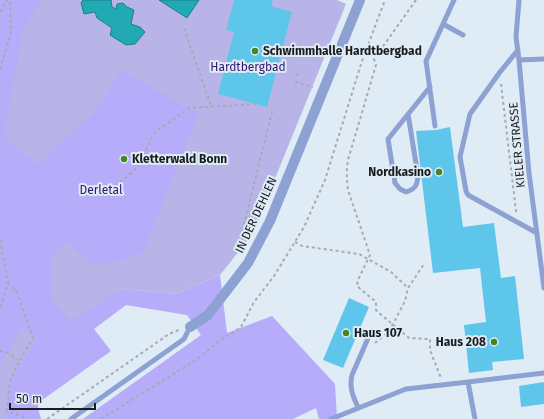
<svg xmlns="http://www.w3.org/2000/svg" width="544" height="419" font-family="'Fira Sans',sans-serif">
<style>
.green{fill:#b9b4e7}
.forest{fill:#b6acf9}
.water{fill:#22aab4;stroke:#1f7f87}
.building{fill:#5fc6eb}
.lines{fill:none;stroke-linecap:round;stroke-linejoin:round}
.path{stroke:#a2acb4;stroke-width:2;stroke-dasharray:3 3;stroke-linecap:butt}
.service{stroke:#8da1d2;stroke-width:5}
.minor{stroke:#8da1d2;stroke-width:10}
.poi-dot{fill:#448629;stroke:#dfebf5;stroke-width:1.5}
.labels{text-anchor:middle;stroke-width:4;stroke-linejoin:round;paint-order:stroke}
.poi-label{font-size:12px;font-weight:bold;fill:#181c1f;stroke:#dfebf5;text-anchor:start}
.park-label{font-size:12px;fill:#31166d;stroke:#dfebf5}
.street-label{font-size:12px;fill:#181c1f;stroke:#dfebf5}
</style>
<rect width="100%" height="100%" fill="#dfebf5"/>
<path class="green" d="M0,0H337L346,4L252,235L220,275L176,294L121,289L44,355L32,419H0Z"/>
<path class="forest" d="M0,0H41L24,28L5,126L8,142L39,164L92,114L100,105L121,71L199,113L143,253L119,262L91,264L67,242L51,257L52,299L72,321L121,289L176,294L220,275L227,333L272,316L335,384L337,419H319L316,408L293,419H83L201,335L187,315L126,305L94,329L111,351L38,403V408L41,419H6L10,381L37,336L22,328L0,365Z"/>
<path class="water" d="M83,0H111L112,7L116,9L117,4L123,3L127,7L134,10L131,24L140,27L145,32L135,44L126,45L110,35L112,28L97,18L95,12L84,14L81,3Z
M159,0H199L187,18Z"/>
<path class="building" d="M234,0H273L271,6L292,12L267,107L218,94L234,32L226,30Z
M450,127L463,227L494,223L501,278L515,276L524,359L492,362L493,370L469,373L464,325L486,322L480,268L433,273L416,131L436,130Z
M349,298L369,307L343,368L323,360Z
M544,382V404L521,407L519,386Z"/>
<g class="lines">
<path class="path" d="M416,0L374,59L376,65L348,160C346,170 347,180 348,190L370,255L358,280L357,286L376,302V310L379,313L409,338L430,339V350L441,378
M0,12L7,0
M184,28L211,106
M0,69L11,34L10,0
M297,76L298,70
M295,82L313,87
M501,84L516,211L518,212
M111,190L138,167L154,133L189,108L257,104
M0,240L8,283L0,310
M295,242L302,246L359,254L391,272L408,288
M244,248L241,236L273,108
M8,283L16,290L33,338L19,362L10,381L7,411L29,419
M375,343L386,334L393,324L405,301L408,288L424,264
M0,351C9,352 13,355 19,362
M47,419L169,334L179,330
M101,419L196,360L220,340L234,332L241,327L254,302L274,276L304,227L325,180L362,61L385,0"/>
<path class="service" d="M454,0L443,24L463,35
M519,0L516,37L519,60L529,173L544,288
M518,50L500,72L470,114L460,157L466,191L468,195L537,233
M519,60L544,59
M408,114L418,176C417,186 415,189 406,192L400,189L395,183L388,139L430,87
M435,126L426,61L443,24
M468,382L544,373
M358,407C353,397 349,387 352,375L369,336
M71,419L184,339L190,327
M331,419L406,389L468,382L475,419"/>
<path class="minor" d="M190,327L208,315L248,263L270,221L360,0"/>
</g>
<g class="poi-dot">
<circle cx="255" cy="51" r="4"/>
<circle cx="124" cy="159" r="4"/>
<circle cx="439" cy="172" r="4"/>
<circle cx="346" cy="333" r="4"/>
<circle cx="494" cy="342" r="4"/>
</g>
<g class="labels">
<g class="poi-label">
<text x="263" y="55">Schwimmhalle Hardtbergbad</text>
<text x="132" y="163">Kletterwald Bonn</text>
<text x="431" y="176" text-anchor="end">Nordkasino</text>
<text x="354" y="337">Haus 107</text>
<text x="486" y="346" text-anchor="end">Haus 208</text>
</g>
<g class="park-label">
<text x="248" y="71">Hardtbergbad</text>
<text x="101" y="194">Derletal</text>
</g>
<g class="street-label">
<text transform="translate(517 145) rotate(-95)" y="4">KIELER STRASSE</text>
<text transform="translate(256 215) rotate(-65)" y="4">IN DER DEHLEN</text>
</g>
</g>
<path d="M10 403v6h85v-6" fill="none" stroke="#181c1f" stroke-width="2"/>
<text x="16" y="403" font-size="12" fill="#181c1f" stroke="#dfebf5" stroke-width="3" paint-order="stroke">50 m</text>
</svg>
